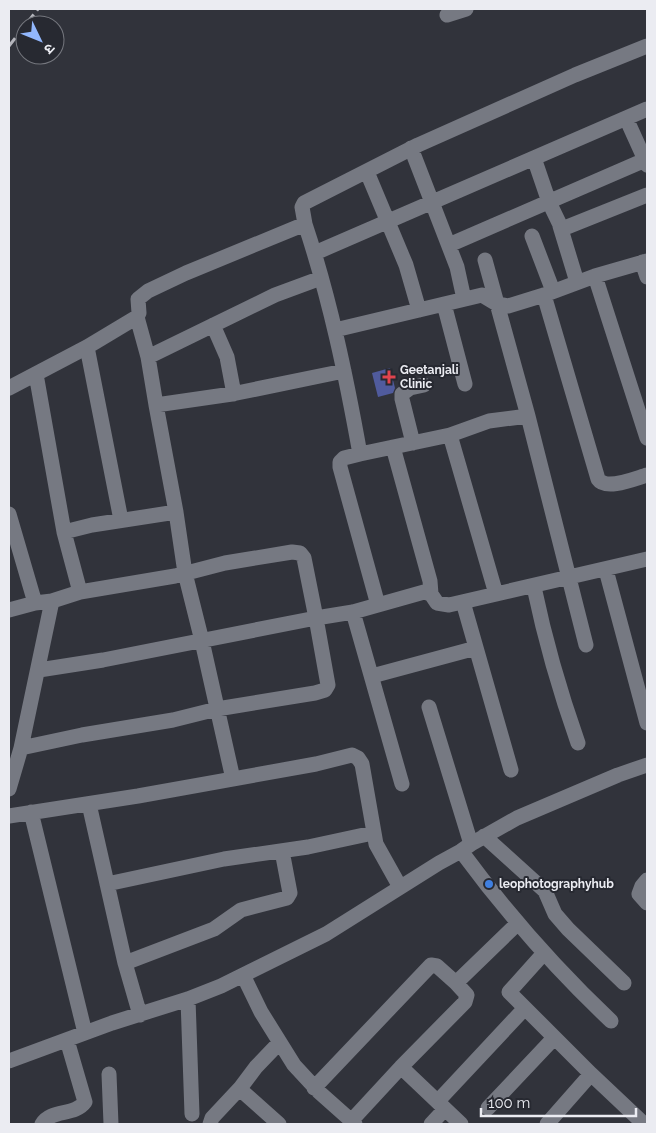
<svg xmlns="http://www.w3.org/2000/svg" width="656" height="1133" font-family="Raleway,'Noto Sans Devanagari',sans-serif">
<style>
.building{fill:#505b9d}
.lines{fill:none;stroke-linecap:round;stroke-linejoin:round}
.minor{stroke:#767982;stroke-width:15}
.rail{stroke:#b4b5bc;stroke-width:3;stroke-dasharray:10 5;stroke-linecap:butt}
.health-dot{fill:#e0444e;stroke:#272931;stroke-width:2}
.shop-dot{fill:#3f7fe0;stroke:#272931;stroke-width:2}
.labels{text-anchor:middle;stroke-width:4;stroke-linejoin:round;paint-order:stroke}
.poi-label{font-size:12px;font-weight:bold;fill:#ebecf2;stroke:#272931;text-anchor:start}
</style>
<rect width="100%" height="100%" fill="#31333b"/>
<path class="building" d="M390,368L395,388L393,393L378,397L372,373Z"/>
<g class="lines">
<path class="minor" d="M447,15L466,9
M626,118L645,160H647
M411,148L457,267L464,299
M534,158L549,202L562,229L647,195
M367,172L406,265L419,310
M305,224C330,299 346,376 360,454L450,435L496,594
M560,226L577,282
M532,236L553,291
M449,245L645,160L647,165
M315,253L647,109
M485,260L528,416
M642,262L647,277
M595,276L647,438
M544,295L598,479C606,491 636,478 647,475
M444,304L465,384
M137,317L148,357L156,405L232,394L344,371
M213,325L227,357L234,394
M335,330L482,295L497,304L508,306L544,295L595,276L647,261
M87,347L121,520
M148,357L275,295L321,278
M36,374L64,532L80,592
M9,388L87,347L137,317L139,313L138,299L148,291L186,273L305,224L302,207L304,203L418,145L575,75L647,46
M156,405L176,512L185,573L202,641L233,779
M450,435L489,421L528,416L586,645
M413,443L402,399V394L410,388L424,385
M393,447L430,581L431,594
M360,454L344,458L340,462V467L378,605
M9,514L35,603
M64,532L92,525L176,512
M606,570L647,723
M534,587C545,640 560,692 578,743
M463,602L511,770
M9,610L35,603L52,601L80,592L175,576L225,563L292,552L300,553L304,558L316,618L353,612L424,592L431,594L437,603L449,605L647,559
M353,612L402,784
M372,676L476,648
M429,707L471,844
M21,748L82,735L173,720L217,709L315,693L325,690L328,685L316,618L103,660L39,670
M9,789L21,748L52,601
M89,804L125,963L140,1015
M31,812L85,1033
M9,816L138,796L316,764L352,755L358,758L362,764L376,844L400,887
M484,836L545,891L555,914L568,929L624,983
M461,851C506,912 556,969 611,1021
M647,880L642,886L639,894L647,903
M107,884L224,859L308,847L373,833
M544,953L509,992L591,1074L644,1124
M125,963L214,929L241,910L287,898L290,893L282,851
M243,975L261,1012L294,1065L319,1092L355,1124
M188,999L192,1114
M9,1061L112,1023L188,999L221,986L326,934L439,863L461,851L471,844L517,818L618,775L647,765
M401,1067L461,1124
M109,1074L111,1124
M314,1088L431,965L437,966L456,983
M438,1101L524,1009
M488,1108L554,1038
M352,1120L401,1067L465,1002L467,995L456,983L518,923
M42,1124C51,1109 75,1116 85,1102L67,1040
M210,1124L212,1118L241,1087
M279,1124L243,1092L241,1087L256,1067L279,1043
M431,1124L445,1109
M547,1124L591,1074"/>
<path class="rail" d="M9,46L38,9"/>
</g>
<path class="health-dot" d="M386.5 369.5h5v5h5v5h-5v5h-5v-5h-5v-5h5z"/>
<circle class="shop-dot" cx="489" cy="884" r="5"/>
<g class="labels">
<g class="poi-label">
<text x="400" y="374">Geetanjali<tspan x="400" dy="14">Clinic</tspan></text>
<text x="499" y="888">leophotographyhub</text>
</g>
</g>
<rect width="656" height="1133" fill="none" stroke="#ebecf2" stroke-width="20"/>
<g transform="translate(40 40) rotate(133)"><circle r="24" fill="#272931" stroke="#75777e"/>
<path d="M0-4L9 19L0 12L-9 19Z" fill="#92b7fd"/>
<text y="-8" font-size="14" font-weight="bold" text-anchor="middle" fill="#ebecf2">उ</text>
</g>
<path d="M481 1108v8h155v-8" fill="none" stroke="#ebecf2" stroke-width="2.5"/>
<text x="488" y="1108" font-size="15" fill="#ebecf2" stroke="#272931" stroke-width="4" paint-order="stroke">100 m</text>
</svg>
